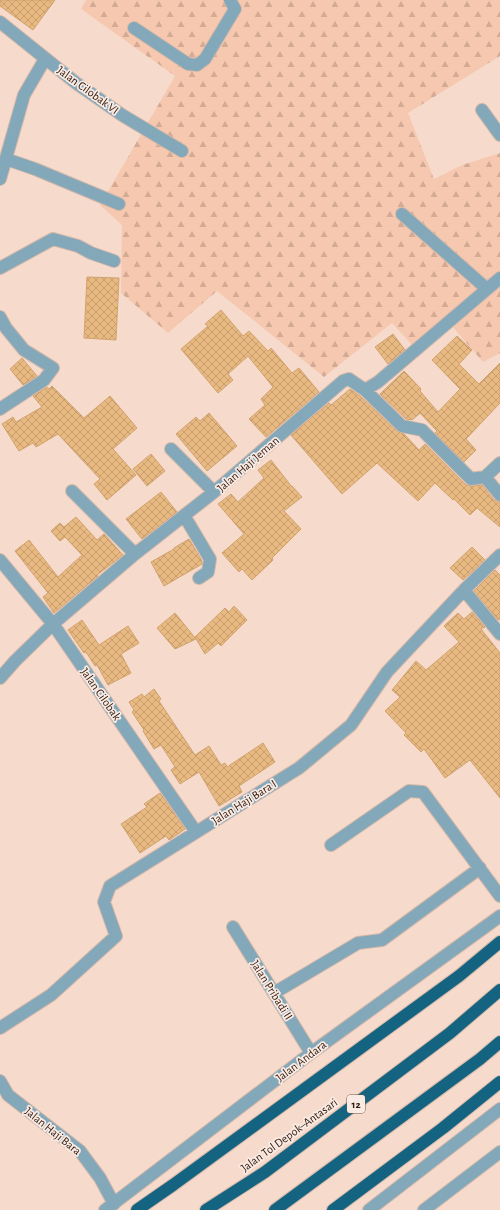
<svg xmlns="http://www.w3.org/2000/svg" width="500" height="1210" font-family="'Alegreya Sans',sans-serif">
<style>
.forest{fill:url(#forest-firs)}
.building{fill:url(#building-cross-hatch);stroke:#d1a26c}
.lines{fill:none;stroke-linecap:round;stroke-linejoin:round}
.minor-casing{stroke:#d3b8aa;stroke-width:14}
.highway-casing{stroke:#d3b8aa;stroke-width:14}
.minor{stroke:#83a8ba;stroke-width:12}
.highway{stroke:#136381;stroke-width:12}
.labels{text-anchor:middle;stroke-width:3.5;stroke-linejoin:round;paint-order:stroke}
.shield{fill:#f9ebe4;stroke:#6e594d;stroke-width:1}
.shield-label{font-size:11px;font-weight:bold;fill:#321a0c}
.street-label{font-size:12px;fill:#321a0c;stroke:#f9ebe4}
</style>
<defs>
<pattern id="forest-firs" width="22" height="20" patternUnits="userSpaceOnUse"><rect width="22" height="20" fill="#f6c8af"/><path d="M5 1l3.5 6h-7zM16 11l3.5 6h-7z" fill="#d3ab95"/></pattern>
<pattern id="building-cross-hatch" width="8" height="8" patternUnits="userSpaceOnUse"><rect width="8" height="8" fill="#e9b982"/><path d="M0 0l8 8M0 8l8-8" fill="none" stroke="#c89e6f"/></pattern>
</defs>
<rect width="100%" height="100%" fill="#f6dbcd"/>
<path class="forest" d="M86,0H500V56L408,113L434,179L462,165L500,153V353L483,362L445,318L412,345L392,323L324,377L217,291L168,333L121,293L122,225L100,205L175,76L81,9Z"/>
<path class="building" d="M0,0H55L33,30L0,6Z
M87,277L119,278L116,340L84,338Z
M221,310L243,336L249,331L268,351L271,348L292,373L299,368L319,392L266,437L249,419L265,405L261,399L273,387L248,356L228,374L233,380L218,393L181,349L208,326L205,324Z
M393,334L405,350L388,364L375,347Z
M457,336L472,350L459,364L479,384L500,363V403L466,439L476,450L464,462L435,433L437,431L420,413L412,420L406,419L380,394L404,371L421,389L420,391L438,412L460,389L432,360Z
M22,358L37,376L23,385L10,369Z
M52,386L84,418L110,396L137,428L113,449L136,475L107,500L94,484L100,479L58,434L36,447L33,443L19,451L2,424L13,417L16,422L42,407L33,396L47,387L49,389Z
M350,389L360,396L397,431L404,434L419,450L425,444L466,485L472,486L482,485L494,500L500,502V527L477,508L470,515L454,499L453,500L435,483L418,501L377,463L342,494L291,435L329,403L331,405Z
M209,413L237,446L207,471L176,434L196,417L200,421Z
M151,454L165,471L147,486L133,469Z
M271,460L292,487V486L302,497L284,511L301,529L272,558L273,560L252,580L242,569L239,572L222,553L244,534L218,504L231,494L238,502L264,478L258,470Z
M161,492L177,512L142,539L126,519Z
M76,517L97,540L104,534L123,555L97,575L98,576L54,613L43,597L48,593L15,551L29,540L58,577L82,555L65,537L60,541L51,531L60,523L64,527Z
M189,539L202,561V564L164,586L151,562L174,549V548Z
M472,547L485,560L463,580L450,568Z
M495,570L500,575V619L498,620L474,591Z
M234,606L247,620L221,646L218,643L205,654L195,637L225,608L229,612Z
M472,612L485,627L481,629L500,653V798L470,760L445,778L424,749L421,752L404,735L406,733L385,711L400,697L392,690L416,661L426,670L459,642L444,626L458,613L464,619Z
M175,613L196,639L175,649L157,628Z
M82,620L99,645L128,626L139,643L121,654L131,673L108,685L97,665L95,666L86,652L84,653L68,630Z
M154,689L161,699L159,701L195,755L209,746L221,765L225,763L227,767L263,743L275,762L239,786L242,792L219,806L199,772L180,784L171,770L175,767L161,745L154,749L143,731L144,730L132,712L134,710L129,702L142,694L144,697Z
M160,793L185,829L169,840L166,836L140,853L121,824L147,807L144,804Z"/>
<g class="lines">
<defs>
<path id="minor" d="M0,22L76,83L122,115L182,151
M134,28L188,64L197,65L205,59L235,9L230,0
M482,110L500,135
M6,159L35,169L119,204
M0,179L24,95L45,59
M402,214L487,289
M0,268L53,239L78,246L91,253L114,261
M0,317L6,328L24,350L53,368L44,380L0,409
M365,390L402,426L422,430L471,479L485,477L500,463
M171,449L214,492
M485,477L500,495
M72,491L135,554
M185,517L210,559L208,572L199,578
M0,560L53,624L196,832
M464,590L500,634
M0,678L15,661L53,624L135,554L214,492L343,381L349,379L365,390L378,382L500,278
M331,845L409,791L423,792L500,896
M233,927L311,1053
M274,993L358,943L382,940L480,868
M0,1028L51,995L116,936L104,902L110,886L299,768L351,725L387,672L464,590L500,555
M0,1081L8,1095L80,1151L100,1178L114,1204
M105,1210L311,1053L500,916
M369,1210L500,1109
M424,1210L500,1152"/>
<path id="highway" d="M137,1210L173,1185L459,976L500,942
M206,1210L265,1172L450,1033L500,990
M275,1210L480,1059L500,1042
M333,1210L443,1128L500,1082"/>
</defs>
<use href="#minor" class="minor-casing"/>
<use href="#highway" class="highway-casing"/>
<use href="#minor" class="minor"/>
<use href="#highway" class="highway"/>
</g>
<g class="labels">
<rect class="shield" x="347" y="1095" width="18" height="18" rx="3"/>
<g class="shield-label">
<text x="356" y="1108">12</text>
</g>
<g class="street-label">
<text transform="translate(88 90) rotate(36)" y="4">Jalan Cilobak VI</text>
<text transform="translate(248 464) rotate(-41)" y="4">Jalan Haji Jeman</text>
<text transform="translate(101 694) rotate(55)" y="4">Jalan Cilobak</text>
<text transform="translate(244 802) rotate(-32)" y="4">Jalan Haji Bara I</text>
<text transform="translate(272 990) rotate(58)" y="4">Jalan Pribadi II</text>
<text transform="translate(301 1061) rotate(-37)" y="4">Jalan Andara</text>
<text transform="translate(53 1131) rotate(39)" y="4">Jalan Haji Bara</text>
<text transform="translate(289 1135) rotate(-36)" y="4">Jalan Tol Depok–Antasari</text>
</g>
</g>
</svg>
